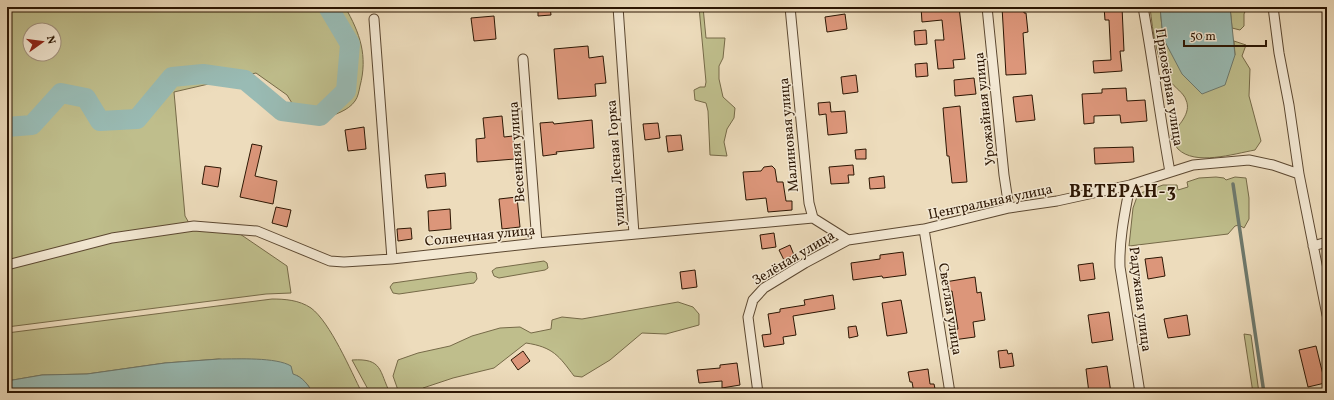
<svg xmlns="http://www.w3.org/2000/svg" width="1334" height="400" font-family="Vollkorn,serif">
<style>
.green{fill:#bfbe8c;stroke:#766a48;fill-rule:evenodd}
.water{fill:#99bbb4;stroke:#6d796d}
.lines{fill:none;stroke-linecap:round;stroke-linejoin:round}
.stream{stroke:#6d796d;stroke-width:3.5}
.river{stroke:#99bbb4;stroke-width:20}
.building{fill:#dc967a;stroke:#2c1603}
.minor-casing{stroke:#5c4831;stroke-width:11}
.minor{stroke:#f3e8d3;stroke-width:9}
.labels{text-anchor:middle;stroke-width:3;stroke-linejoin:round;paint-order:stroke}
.street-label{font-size:14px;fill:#2c1603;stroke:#f3e8d3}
.district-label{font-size:18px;font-weight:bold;letter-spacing:1px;fill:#2c1603;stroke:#f3e8d3}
</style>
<rect width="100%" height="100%" fill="#eddcbc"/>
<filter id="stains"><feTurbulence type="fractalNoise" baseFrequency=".005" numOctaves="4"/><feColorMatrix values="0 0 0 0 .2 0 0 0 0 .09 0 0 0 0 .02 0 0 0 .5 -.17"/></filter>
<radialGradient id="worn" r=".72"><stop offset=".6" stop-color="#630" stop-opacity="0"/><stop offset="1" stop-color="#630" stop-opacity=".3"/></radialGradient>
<path class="green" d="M7,7H326L343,41L345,51L344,76L338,87L336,96L329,105L319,111L295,108L287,95L256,73L174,92L185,216L193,230L240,234L287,266L291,293L266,294L7,327ZM30,30H54V54H30Z
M334,7H345C360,33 368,56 360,86C359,91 358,97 355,101C348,111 335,114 324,119C332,112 341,104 347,95C357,78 356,48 348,31C345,23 339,15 334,7Z
M699,7H703L706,38H725L723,58L719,66V79L723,97L735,108L734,118L727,129L724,142L727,156L710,155L708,111L706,103L695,100L694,90L700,87H705L706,82Z
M1150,7H1160L1163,38L1235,55L1234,41L1246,45L1242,56L1250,69L1249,96L1261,141L1255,150C1233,154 1195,166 1178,149C1175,146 1173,139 1171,135C1178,126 1192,113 1186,100C1184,93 1174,87 1170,81C1156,59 1153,33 1150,7Z
M1230,7H1247L1244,14V26L1240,30L1232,28Z
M1216,177L1224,178L1226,180L1235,177L1246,178L1249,198V219L1244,228L1239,225L1235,226L1228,234L1129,246L1133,208L1138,194L1163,185H1177L1178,190L1188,187L1187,182L1199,178Z
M544,261L547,263L548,268L545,270L499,278L494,276L492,271L496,268Z
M471,272L476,273L477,279L474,283L399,294L393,293L390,287L393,283Z
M272,299C285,299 299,300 311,308C330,322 351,371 362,393H313L307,384L298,376L219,359L165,363L87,374L42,375L7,381V333Z
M678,302L693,307L699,314V325L666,334L642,333L610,360L582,377L574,376C559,356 553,347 526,343L494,368L453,378L423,388V393H399L393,376L398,360L418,353L450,346L472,336L500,328L520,327L531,333L551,329L552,320L562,317L582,319Z
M1244,334L1251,335L1259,393H1253Z
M352,360C383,358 379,371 390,393H370Z"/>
<path class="water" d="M1160,7H1230L1235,55L1225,85L1202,94L1182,74L1163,38Z
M219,359C238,359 276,357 291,366L293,374C303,377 308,385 313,393H7V381L42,375L87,374L165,363Z"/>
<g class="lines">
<path class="stream" d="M1233,184L1264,393"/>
<path class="river" d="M7,127L32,125L61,93L86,98L100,121L137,119L172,77L203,74L245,80L282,111L320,116L346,91L350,44L328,7"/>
</g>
<path class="building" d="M538,7H550L551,15L538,16Z
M921,7H959L965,59L953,60L954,68L938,69L935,40H944L942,20L922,22Z
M1002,7H1024V13H1026L1028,32L1023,33L1026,74L1006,75Z
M1104,7H1122L1124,51H1120L1122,71L1094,73L1093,61L1111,60L1109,20H1105Z
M845,14L847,29L827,32L825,17Z
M494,16L496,39L474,41L471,18Z
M926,30L927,44L915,45L914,31Z
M588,46L589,58L603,56L606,83L595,84L596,96L558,99L554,49Z
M927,63L928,76L916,77L915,64Z
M856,75L858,92L843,94L841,77Z
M974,78L976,94L955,96L954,80Z
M1126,88L1127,101L1145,100L1147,121L1121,123L1120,115L1094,116V123L1084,124L1082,94L1102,93V89Z
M1032,95L1035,120L1016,122L1013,97Z
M830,102L831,112L845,111L847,133L828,135L826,114L819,115L818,103Z
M960,106L967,182L952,183L949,156H947L943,108Z
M502,116L504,137L513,136L515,159L477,162L476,139L485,138L483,118Z
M592,120L594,148L556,152L557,154L543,156L540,123L553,122L554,124Z
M658,123L660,138L645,140L643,124Z
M364,127L366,149L348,151L345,130Z
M681,135L683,150L668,152L666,136Z
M252,144L262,146L255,176L277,181L273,204L240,197Z
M1133,147L1134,162L1095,164L1094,148Z
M866,149V159H856L855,150Z
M853,165L854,175H848L849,183L831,184L829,167Z
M205,166L221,168L218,187L202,184Z
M772,166L775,169L777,182H783L786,201H792V210L768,212L766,198L746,200L743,172L761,171L764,167Z
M445,173L446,186L427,188L425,175Z
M884,176L885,188L870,189L869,178Z
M517,197L520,227L502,229L499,199Z
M276,207L291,210L287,227L272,223Z
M450,209L451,229L429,231L428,211Z
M411,228L412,239L398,241L397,229Z
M774,233L776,247L762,249L760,235Z
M790,245L794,255L784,260L779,250Z
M903,252L906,275L883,278L882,276L853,280L851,263L880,259V255Z
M1162,257L1165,276L1148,279L1145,259Z
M1093,263L1095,279L1080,281L1078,265Z
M695,270L697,287L682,289L680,272Z
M975,277L977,293L981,292L985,320L973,322L975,337L953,340L952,330L958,329L952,291L947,292L945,282Z
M833,295L835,309L793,316L796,335L783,337L784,344L764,347L762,335L771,334L768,314L780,312V309L805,305L804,300Z
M901,300L907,333L887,336L882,303Z
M1109,312L1113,340L1092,343L1088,315Z
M1187,315L1190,335L1168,338L1164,319Z
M856,326L858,336L849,338L848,327Z
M1316,346L1325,383L1308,387L1299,350Z
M1007,350L1008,354L1012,353L1014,366L1000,368L998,351Z
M523,351L530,361L518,370L511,360Z
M737,363L740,385L722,388V381L699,383L697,370L720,368V365Z
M1107,366L1111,393H1089L1086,369Z
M928,369L930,384H934L936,393H914L912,382H910L908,372Z"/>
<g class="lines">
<defs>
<path id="minor" d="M618,7L634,234
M790,7L809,203L813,218L848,240
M987,7L1004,175L1009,208
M1143,7C1153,62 1160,117 1170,172
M1273,7L1279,53L1289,105L1299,174L1327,315
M374,19L392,259
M523,59L537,243
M1130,185C1125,212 1119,239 1120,267L1140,393
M924,229L950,393
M1313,246L1327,242
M7,265L112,238L194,226L257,231L330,261L344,262L392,259L537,243L813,218
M758,393L748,317L753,300L764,288L805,263L848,240L924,229L1009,208L1057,201L1130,185L1193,165L1249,160L1273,165L1299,174"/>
</defs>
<use href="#minor" class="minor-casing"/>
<use href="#minor" class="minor"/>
</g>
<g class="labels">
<g class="street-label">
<text transform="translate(1170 87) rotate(81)" y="5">Приозёрная улица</text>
<text transform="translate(984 109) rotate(-96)" y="5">Урожайная улица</text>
<text transform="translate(788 135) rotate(-95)" y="5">Малиновая улица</text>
<text transform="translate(516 152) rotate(-94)" y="5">Весенняя улица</text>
<text transform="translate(615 163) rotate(-94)" y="5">улица Лесная Горка</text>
<text transform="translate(990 201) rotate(-12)" y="5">Центральная улица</text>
<text transform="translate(480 235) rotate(-6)" y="5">Солнечная улица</text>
<text transform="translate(793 257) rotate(-31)" y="5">Зелёная улица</text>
<text transform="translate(1141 299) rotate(83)" y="5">Радужная улица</text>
<text transform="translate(951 309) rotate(81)" y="5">Светлая улица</text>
</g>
<g class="district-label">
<text x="1123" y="197">ВЕТЕРАН-3</text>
</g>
</g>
<rect width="1334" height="400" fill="none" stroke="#eddcbc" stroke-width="24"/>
<rect x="8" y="8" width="1318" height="384" fill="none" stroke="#2c1603" stroke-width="2"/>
<rect x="12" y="12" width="1310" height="376" fill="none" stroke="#2c1603"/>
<g transform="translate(42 42) rotate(76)"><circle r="19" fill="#f3e8d3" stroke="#a39480"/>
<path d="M0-3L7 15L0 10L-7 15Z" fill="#8f2418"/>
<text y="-6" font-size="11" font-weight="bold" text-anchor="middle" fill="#2c1603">N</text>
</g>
<path d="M1184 40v6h82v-6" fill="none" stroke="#2c1603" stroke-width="2"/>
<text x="1190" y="40" font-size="12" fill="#2c1603" stroke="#f3e8d3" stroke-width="3" paint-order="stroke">50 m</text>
<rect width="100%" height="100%" filter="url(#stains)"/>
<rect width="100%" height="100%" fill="url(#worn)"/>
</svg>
